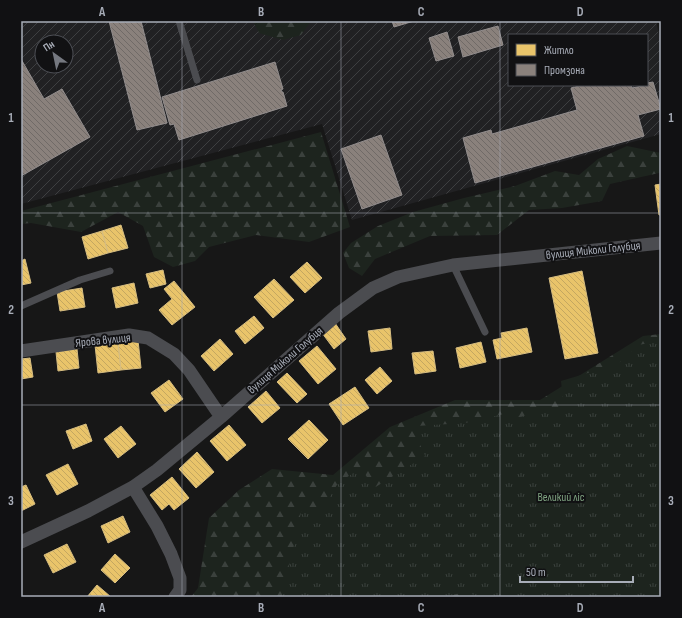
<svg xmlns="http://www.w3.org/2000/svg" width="682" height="618" font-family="'Sofia Sans Condensed',sans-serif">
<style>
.industrial{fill:url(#industrial-furrows);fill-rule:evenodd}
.forest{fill:url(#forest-firs)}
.park{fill:url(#park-tufts)}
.homes{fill:url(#homes-back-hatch);stroke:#d6bd81}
.industry{fill:url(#industry-back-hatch);stroke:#938e8e}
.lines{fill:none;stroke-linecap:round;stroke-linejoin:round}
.lane{stroke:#4b4c50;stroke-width:7}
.street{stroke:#4b4c50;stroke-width:13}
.grid{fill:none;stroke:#a8adb8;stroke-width:1;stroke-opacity:0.55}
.labels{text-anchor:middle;stroke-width:4;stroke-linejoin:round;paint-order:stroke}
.street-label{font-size:12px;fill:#a8adb8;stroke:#111113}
.park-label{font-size:12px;fill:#7fa381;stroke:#111113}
.neatline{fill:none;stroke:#a8adb8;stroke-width:1.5}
.grid-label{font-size:13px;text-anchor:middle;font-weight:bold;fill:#a8adb8}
</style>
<defs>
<pattern id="industrial-furrows" width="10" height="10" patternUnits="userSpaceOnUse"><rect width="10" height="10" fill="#212123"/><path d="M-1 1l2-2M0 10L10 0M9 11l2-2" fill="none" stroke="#3e3f41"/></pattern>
<pattern id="forest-firs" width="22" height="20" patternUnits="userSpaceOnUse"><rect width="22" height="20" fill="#1d241e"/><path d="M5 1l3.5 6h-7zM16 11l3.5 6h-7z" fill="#3b413d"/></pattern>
<pattern id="park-tufts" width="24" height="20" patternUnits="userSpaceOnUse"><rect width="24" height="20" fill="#1d241e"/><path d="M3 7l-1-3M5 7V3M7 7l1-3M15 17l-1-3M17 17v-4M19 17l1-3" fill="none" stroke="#3b413d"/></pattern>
<pattern id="homes-back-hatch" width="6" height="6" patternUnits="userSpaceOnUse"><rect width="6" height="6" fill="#e9c46a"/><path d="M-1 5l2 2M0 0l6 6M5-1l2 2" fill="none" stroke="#c4a760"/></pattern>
<pattern id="industry-back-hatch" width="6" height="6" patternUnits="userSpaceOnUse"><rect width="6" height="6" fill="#8a817c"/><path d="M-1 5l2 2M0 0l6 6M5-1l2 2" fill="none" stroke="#706a67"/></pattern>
</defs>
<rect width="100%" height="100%" fill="#171717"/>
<path class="industrial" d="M21,21H656L661,43V134L352,220L322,124L21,204ZM509,35H647V85H509ZM42,42H66V66H42Z"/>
<path class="forest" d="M253,21H311L301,35L283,40L259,33Z
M321,132L350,227L309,242L256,235L209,247L195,261L173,267L154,257L143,226L118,212L81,232L31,223L21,224V211Z
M627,146L661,153V168L659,173L610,184L602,201L562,208L529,210L497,235L430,236L375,259L362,276L349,268L343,253L351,243L378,226L413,212L464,198L515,186L555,171L579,175L598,159Z
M661,334V597H191L198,588L209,518L239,490L272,469L333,475L390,427L455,400H540L643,336Z"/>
<path class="park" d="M661,341V597H477L468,592L439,597H282L302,508L321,512L338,483L361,468L374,488L425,456L419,442L416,426L465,423L512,412L519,417L564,406L561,381L618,364L638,345Z"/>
<path class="homes" d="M661,184V215H659L655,185Z
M121,225L128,248L108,253L102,231Z
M102,231L108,253L88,259L82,237Z
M25,259L31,283L21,285V261Z
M307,262L322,278L305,293L290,277Z
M163,270L166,284L150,288L146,274Z
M582,271L598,353L565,359L549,278Z
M274,279L294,300L273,318L254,297Z
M174,281L195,307L172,325L159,310L172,299L164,289Z
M134,283L138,303L116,308L112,288Z
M82,288L85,307L60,311L57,292Z
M254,316L264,328L245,344L235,331Z
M335,323L346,339L334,349L322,333Z
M390,328L392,349L371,352L368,331Z
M527,328L532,352L497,359L493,340L502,338L501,333Z
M220,339L233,354L214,371L201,356Z
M138,340L141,368L121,370L118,343Z
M481,342L486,362L460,368L456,348Z
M118,343L121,370L98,373L95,345Z
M317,346L336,369L318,384L299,361Z
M77,349L79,368L58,371L56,352Z
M433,351L436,371L415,374L412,353Z
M30,358L33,377L21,379V359Z
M380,367L392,381L377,394L365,380Z
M287,373L307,394L297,403L277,382Z
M169,380L183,399L165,412L151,393Z
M355,387L369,408L343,425L329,404Z
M266,391L280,408L262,423L248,407Z
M309,420L328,440L308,459L288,439Z
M86,424L92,441L73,449L66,431Z
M229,425L246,445L227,461L210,441Z
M121,426L136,444L118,458L104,439Z
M197,452L214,472L196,488L179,469Z
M68,464L78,484L57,495L46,475Z
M172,477L189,498L174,510L169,504L162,510L150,495Z
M26,485L35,504L21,511V487Z
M123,516L130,532L108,543L101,526Z
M67,544L76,562L53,573L44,555Z
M115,554L130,568L115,583L101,570Z
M97,585L111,597H87Z"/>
<path class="industry" d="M109,21H141L167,123L137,130Z
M392,21H414L394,27Z
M498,26L503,45L463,57L458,37Z
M447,32L454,56L436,61L429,38Z
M21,59L44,99L62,89L90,137L21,176Z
M275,62L283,89L281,90L282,92H283L287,106L179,140L174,124L170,125L162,97Z
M653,82L661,109L638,115L644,136L475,183L463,138L491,130L492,134L577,110L571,88L583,85H631L632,88L647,85V83Z
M381,135L402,195L362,209L341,149Z"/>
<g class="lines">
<path class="lane" d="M179,21L197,80
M453,265L485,332
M21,306L80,280L110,271"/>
<path class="street" d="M21,351L129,335L148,338L174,354L189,370L221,417
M133,487L157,526L171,554L180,578V590L175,597
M21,542L88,511L133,487L157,470L221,417L339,313L373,288L398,277L453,265L661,243"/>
</g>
<path class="grid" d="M182,21V597M341,21V597M500,21V597M21,213H661M21,405H661"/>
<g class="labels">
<g class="street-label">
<text transform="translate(593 250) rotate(-6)" y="4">вулиця Миколи Голубця</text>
<text transform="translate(103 340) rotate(-6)" y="4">Ярова вулиця</text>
<text transform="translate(285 360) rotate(-41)" y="4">вулиця Миколи Голубця</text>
</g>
<g class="park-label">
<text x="561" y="501">Великий ліс</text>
</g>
</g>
<rect width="682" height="618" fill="none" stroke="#111113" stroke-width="44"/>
<rect x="508" y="34" width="140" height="52" fill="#111113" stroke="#4d4f55"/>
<rect x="516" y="44" width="20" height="12" fill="#e9c46a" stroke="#4d4f55"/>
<text x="544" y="54" font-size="12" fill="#a8adb8">Житло</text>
<rect x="516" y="64" width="20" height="12" fill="#8a817c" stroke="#4d4f55"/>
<text x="544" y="74" font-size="12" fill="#a8adb8">Промзона</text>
<g transform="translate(54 54) rotate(327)"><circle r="19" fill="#111113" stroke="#4d4f55"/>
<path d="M0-3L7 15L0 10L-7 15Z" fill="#757880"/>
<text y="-6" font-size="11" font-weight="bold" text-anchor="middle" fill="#a8adb8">Пн</text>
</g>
<path d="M520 576v6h113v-6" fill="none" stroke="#a8adb8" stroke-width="2"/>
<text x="526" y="576" font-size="12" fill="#a8adb8" stroke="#111113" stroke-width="3" paint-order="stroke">50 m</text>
<rect x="22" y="22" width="638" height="574" class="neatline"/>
<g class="grid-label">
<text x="102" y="16">A</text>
<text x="261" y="16">B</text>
<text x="421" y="16">C</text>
<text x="580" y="16">D</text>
<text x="11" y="122">1</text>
<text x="671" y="122">1</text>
<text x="11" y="314">2</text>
<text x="671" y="314">2</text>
<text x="11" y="505">3</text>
<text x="671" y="505">3</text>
<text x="102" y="612">A</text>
<text x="261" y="612">B</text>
<text x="421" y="612">C</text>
<text x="580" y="612">D</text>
</g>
</svg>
